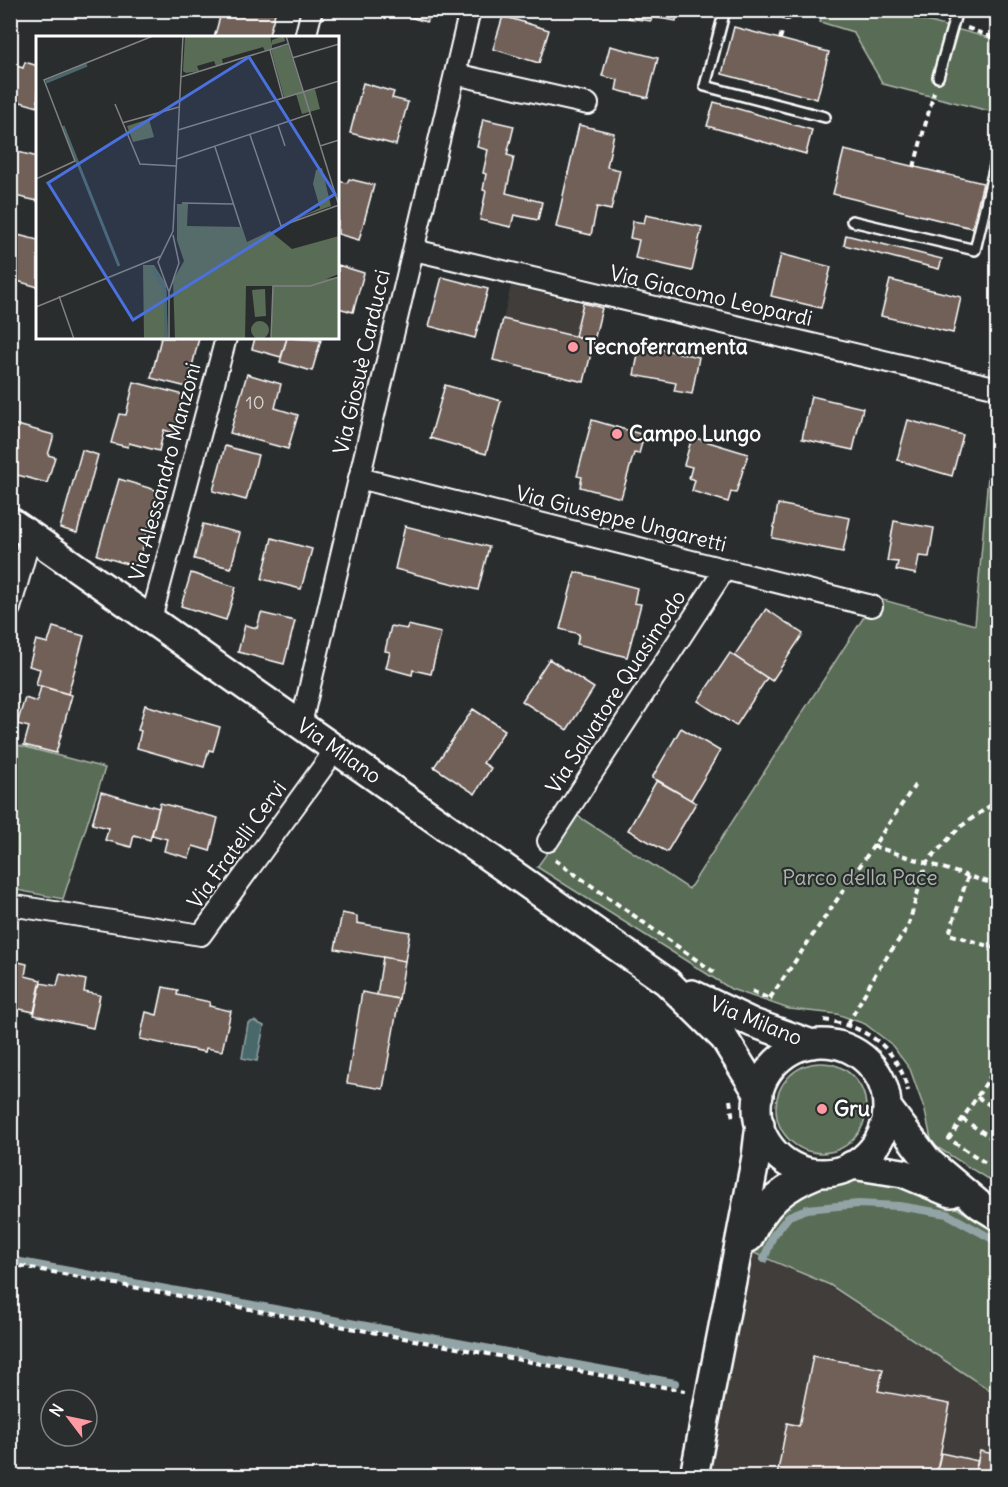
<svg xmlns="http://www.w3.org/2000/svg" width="1008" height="1487" font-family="Delius,sans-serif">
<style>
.built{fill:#3f3d3b}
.green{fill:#596c56;stroke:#acb6aa;stroke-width:1.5}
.water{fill:#4a686b;stroke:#92a4a6;stroke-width:1.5}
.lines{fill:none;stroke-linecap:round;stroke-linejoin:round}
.stream{stroke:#92a4a6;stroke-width:8}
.building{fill:#716159;stroke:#fff;stroke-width:1.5}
.lane-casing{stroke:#fff;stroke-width:14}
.street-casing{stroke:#fff;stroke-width:24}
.secondary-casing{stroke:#fff;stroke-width:32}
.path{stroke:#fff;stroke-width:4;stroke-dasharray:6 4.5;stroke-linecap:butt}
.lane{stroke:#2a2d2e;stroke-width:9}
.street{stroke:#2a2d2e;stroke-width:20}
.secondary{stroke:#2a2d2e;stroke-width:27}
.poi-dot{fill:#ff9aa2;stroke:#2a2d2e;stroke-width:2}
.labels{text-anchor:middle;stroke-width:4.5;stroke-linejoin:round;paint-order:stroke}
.number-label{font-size:18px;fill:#dcd8d6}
.street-label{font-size:21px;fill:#fff;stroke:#2a2d2e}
.poi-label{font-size:21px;font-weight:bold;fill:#fff;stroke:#2a2d2e;text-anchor:start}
.park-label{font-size:21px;fill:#acb6aa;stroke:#2a2d2e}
.inset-river{fill:none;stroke:#4a686b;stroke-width:3}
.inset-road{fill:none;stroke:#7f8182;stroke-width:1.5}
.view{fill:#4a71e0;fill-opacity:0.15;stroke:#4a71e0;stroke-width:3}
.inset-edge{fill:none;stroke:#fff;stroke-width:3}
</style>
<rect width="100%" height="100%" fill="#2a2d2e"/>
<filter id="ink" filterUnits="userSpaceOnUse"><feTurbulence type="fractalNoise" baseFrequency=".0167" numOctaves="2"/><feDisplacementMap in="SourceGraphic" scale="12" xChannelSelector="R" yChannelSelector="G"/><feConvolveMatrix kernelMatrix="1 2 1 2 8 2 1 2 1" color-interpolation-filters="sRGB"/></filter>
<g filter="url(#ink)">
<path class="built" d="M511,286L602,308L584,382L493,360Z
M743,1248L827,1285L997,1396V1476H691Z"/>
<path class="green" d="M823,11H889L997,40V113L883,84L853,32L820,22Z
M997,462V1185L932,1144L925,1111L910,1069L891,1044L865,1024L837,1014L789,1009L731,989L537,867L575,814L689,889L876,598L975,625L989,465Z
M10,743L105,768L63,899L11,889Z
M776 1108a45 45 0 1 1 90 0a45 45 0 1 1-90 0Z
M859,1179L926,1190L997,1232V1395L830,1285L749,1251L786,1195Z"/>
<path class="water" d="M254,1021L264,1026L257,1061L242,1058L248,1023Z"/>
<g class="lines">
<path class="stream" d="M764,1259L773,1236L789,1216L807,1209L858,1204L899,1206L947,1214L998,1242
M10,1260L675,1383"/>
</g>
<path class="building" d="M222,10H276L268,38H214Z
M385,10H430L427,22Z
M629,10H678L676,21L652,17L651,21L628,18Z
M503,16L549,30L539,63L493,49Z
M734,27L829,52L817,99L722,74Z
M610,46L658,58L648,98L616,90L618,80L602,76Z
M25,62L38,66V107L10,99V64L23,68Z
M363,83L394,92L392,98L408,102L396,145L350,133Z
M714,102L812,130L806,154L707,126Z
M483,119L514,126L507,155L514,157L506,193L542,202L538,220L514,215L511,227L480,220L486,191L483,190L486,174L483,173L488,150L477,147Z
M579,125L614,133L607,167L620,170L611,210L597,207L591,235L556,227Z
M844,150L983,183L972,228L833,194Z
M14,151L38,157V201L10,195V164Z
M349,179L374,185L359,240L338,234V181L347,183Z
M646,215L702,227L692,271L635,258L639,240L630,238L633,221L644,223Z
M10,233L38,240V287L10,279Z
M846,235L942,259L939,269L844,245Z
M781,254L831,267L821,308L771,296Z
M338,265L364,273L353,312L338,308Z
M442,277L488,289L475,338L429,326Z
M890,280L961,297L953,333L881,316Z
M583,303L602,308L594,341L575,336Z
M503,319L594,341L584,382L493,360Z
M161,338H199L187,387L151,378Z
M255,338H287L281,357L252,349Z
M287,338L321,340L312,371L280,362Z
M640,345L699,357L692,394L674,391L676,383L634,375Z
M247,374L281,384L275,408L298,415L288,449L230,433Z
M134,382L184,395L174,433L164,430L159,451L129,443L128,447L111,443L119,414L126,415Z
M445,385L501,401L486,454L430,438Z
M811,396L863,408L853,450L802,439Z
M592,420L644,435L639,454L634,453L621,498L580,487L582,477L577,476Z
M908,420L963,435L952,476L897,460Z
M10,423L54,435L48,455L55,457L47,483L10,473Z
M692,437L748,454L736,493L731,492L728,502L692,491L695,480L689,478L692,467L684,465Z
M225,446L258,455L246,500L213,491Z
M82,450L98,455L77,533L60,528Z
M119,479L159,491L137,567L97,555Z
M778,504L850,518L843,552L772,538Z
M894,521L934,528L929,557L919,556L916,574L896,570L898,562L887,561Z
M203,524L240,533L231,568L194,559Z
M405,526L489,547L478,590L395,569Z
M272,538L312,549L301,589L262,579Z
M575,572L637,588L634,603L641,604L627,657L577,644L579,634L560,629Z
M191,573L236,587L226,620L181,606Z
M766,609L803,634L772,681L734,656Z
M261,613L295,621L284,664L238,652L245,625L257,628Z
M408,625L441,633L431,674L413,670L412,675L386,668L390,652L385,651L391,626L407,629Z
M53,627L84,636L68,694L36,685L40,669L29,666L36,640L48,643Z
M730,653L767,678L736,726L698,701Z
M549,659L594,688L567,730L522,701Z
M41,686L72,695L56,753L24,745L29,727L17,724L25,698L37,702Z
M145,705L220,727L213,751L209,750L204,767L137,748L141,731L138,730Z
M473,709L505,730L483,763L491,768L475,794L434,767Z
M681,728L720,751L691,800L652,778Z
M657,780L696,803L667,852L628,830Z
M101,792L159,808L150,840L134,835L131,847L105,840L109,828L92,824Z
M160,803L218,818L210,851L193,846L189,858L164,851L167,839L152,835Z
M342,913L357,916V923L410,932L405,961L335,949Z
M383,957L405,961L399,999L377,995Z
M10,960L27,964L25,976L41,980L34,1012L10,1007Z
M60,974L86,980L84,992L100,995L93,1028L34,1015L41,983L57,986Z
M163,987L178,990L177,995L210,1002L209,1006L231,1011L222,1051L206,1048L205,1052L140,1039L146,1012L157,1015Z
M362,992L399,999L383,1089L347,1083Z
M813,1356L883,1369L878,1391L950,1404L936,1476H777L787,1423L799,1426Z
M980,1451L998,1455V1476H974Z
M941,1453L978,1461L974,1476H936Z"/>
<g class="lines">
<defs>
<path id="lane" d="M725,10L705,86L825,117
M787,14L788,10
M938,77L957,10
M852,221L975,250L998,153"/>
<path id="street" d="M305,38L312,10
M455,74L588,104
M414,250L998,388
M359,478L872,606
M10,608L31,535
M151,619L226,338
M301,724L470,10
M548,841L725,569
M10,905L201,935L336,749"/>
<path id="secondary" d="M10,521L667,982L724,1038L759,1095
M692,994L753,1023L812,1044
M757 1108a65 65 0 1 1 130 0a65 65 0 1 1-130 0Z
M887,1107L928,1161L980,1205L998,1216
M852,1165L903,1173L951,1193
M749,1238C764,1203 784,1187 819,1173
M694,1476L756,1157L760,1124"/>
</defs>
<use href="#lane" class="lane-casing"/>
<use href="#street" class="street-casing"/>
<use href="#secondary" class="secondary-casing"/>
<path class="path" d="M902,10L937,20
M967,28L998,39
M780,39L783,29
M914,167L934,92
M998,428L994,463L998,468
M994,463L991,496L998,497
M998,612L993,680L998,724
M873,846L968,876
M555,860L718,975
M998,885L968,876L949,934L998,949
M752,991L772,1000
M770,998L915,785
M824,1020C866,1026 898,1048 908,1091
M848,1024L877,971L908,927L926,863L960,827L998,800
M998,1065L949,1139L998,1171
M977,1097L998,1110
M730,1100L733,1119
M962,1119L998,1142
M10,1264L685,1391"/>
<use href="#lane" class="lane"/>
<use href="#street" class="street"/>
<use href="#secondary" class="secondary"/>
</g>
</g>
<g class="poi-dot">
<circle cx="573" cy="347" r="6"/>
<circle cx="617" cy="434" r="6"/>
<circle cx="822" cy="1109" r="6"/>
</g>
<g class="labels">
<g class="number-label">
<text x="255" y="409">10</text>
</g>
<g class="street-label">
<text transform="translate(711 296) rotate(13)" y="7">Via Giacomo Leopardi</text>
<text transform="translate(362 362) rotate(-77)" y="7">Via Giosuè Carducci</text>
<text transform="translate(165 472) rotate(-75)" y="7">Via Alessandro Manzoni</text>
<text transform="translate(621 519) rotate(14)" y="7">Via Giuseppe Ungaretti</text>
<text transform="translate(616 692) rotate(-57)" y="7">Via Salvatore Quasimodo</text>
<text transform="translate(339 751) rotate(35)" y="7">Via Milano</text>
<text transform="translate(237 845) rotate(-54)" y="7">Via Fratelli Cervi</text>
<text transform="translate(756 1021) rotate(22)" y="7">Via Milano</text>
</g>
<g class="poi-label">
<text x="585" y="354">Tecnoferramenta</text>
<text x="629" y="441">Campo Lungo</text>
<text x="834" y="1116">Gru</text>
</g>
<g class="park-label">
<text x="860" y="885">Parco della Pace</text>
</g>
</g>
<g transform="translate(36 36)">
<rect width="303" height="303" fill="#2a2d2e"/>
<path d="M149,0H234L236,8V4L248,0L249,5L236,9V13L252,9L267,56L279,53L284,73L266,78L260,58L248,61L235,14L229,15L227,11L186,23L187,28L180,30L178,25L161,30L163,35L150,37L147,35ZM113,83L118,101L97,106L91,90ZM286,132L295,170L260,183L284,172L277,148L280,134ZM141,168H152L151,190L206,191L211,206L234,195L256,213L303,200V238L290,243L303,241V303H235L237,250H210L209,303H139L137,244L148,225L141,204ZM107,229H118L130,248L132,303H108ZM229,253L230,280L219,281L216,254ZM215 294a9 9 0 1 1 18 0a9 9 0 1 1-18 0Z" fill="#596c56"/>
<path class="inset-river" d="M10,46L51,29M27,90L83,230M117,232L129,254L130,303"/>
<path class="inset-road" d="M250,0L303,170M234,14L247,62M256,22L303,8M145,41L252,8M79,68L104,128L140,130M86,87L143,71M242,89L249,110M142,94L303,45M214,99L245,190L303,169M284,110L303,104M179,111L205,191M141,123L274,78M0,143L39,125L8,44L117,0M146,167L197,168M133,256L122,226L137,195L147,0M23,260L38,303M0,271L125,220M133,303V256L143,227L137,199M235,303L237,250H274L303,241"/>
<path class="view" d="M213,21L299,158L97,284L12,147Z"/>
<rect width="303" height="303" class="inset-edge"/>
</g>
<rect width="1008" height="1487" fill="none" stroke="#2a2d2e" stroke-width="36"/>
<rect x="18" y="18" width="972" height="1451" fill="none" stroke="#fff" stroke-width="2" filter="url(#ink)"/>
<g transform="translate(69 1418) rotate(302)"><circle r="28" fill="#2a2d2e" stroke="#7f8182" stroke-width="1.5"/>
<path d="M0-4.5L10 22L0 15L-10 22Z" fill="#ff9aa2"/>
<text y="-9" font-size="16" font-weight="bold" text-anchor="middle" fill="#ffffff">N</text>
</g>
</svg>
